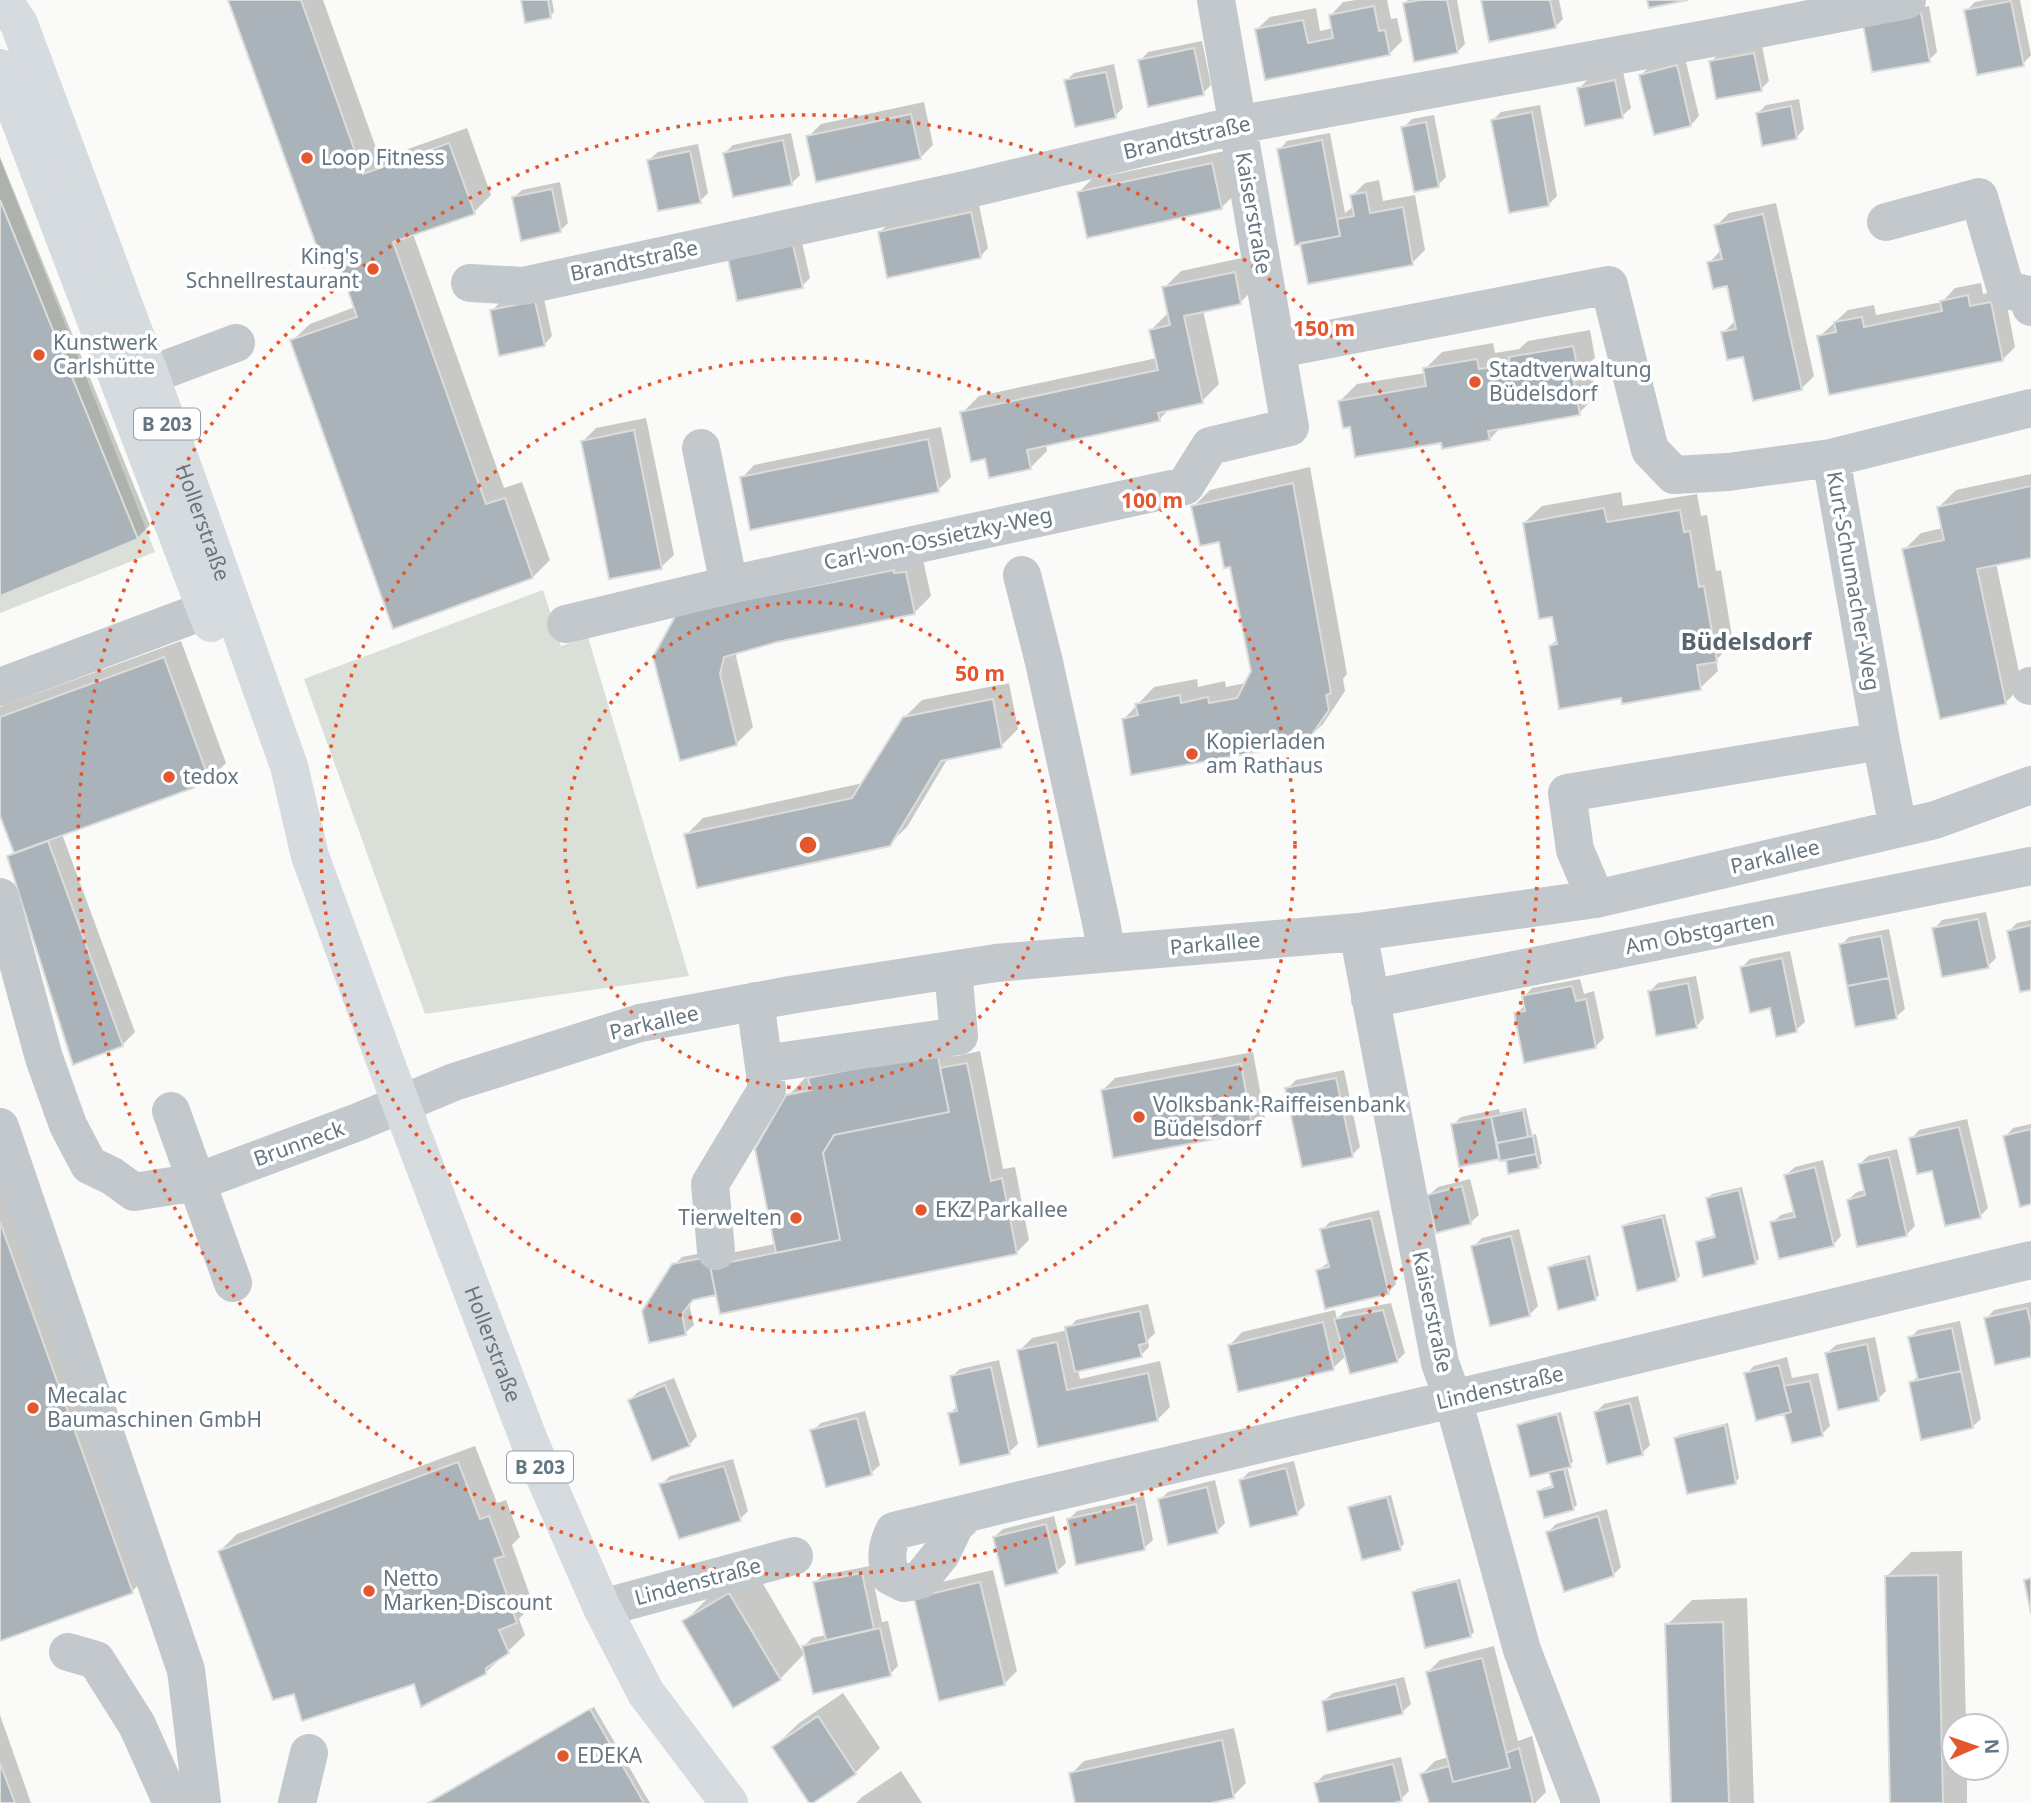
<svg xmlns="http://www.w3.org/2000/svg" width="2031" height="1803" font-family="'Noto Sans',sans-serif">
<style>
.green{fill:#dadfd7}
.shadow{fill:#0003}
.building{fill:#aab3b9;stroke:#dcdcda;stroke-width:2}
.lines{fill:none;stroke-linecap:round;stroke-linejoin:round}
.minor{stroke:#c3c8cc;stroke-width:38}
.major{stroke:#d6dbdf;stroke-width:38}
.ring{fill:none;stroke:#e4572e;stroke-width:3.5;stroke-dasharray:3.5 7}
.poi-dot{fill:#e4572e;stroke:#fff;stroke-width:2.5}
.labels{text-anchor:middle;stroke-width:7;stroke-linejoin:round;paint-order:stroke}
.shield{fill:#fff;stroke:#939fa8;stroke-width:2}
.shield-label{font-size:19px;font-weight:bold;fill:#657683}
.street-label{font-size:21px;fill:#657683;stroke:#fff}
.poi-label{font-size:21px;fill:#657683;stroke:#fff;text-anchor:start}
.quarter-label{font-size:24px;font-weight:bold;fill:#57646e;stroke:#fff}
.centre{fill:#e4572e;stroke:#fff;stroke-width:3.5}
.ring-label{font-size:21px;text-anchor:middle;font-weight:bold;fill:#e4572e;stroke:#fff;stroke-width:7;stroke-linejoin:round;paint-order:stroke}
</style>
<rect width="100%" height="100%" fill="#fafaf8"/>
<path class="green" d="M0,159L155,552L0,613Z
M543,590L561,646L588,637L689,976L425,1014L304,679Z"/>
<path class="shadow" d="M230,0H323L380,159L467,128L491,195L474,212L413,234L504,488L522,482L550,560L533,577L292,341L310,324L355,307L339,260Z
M523,0H552L554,12L550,16Z
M1356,0H1387L1391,19L1397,18L1402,41L1389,54L1266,77L1257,29L1270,17L1316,8L1320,31L1333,28L1331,15L1343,2Z
M1408,0H1457L1465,44L1457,52L1404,4Z
M1483,0H1559L1563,19L1555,27Z
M1986,0H2020L2031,55L2023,64L1966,11L1975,2Z
M1929,6L1937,52L1929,60L1874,16Z
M1202,41L1211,85L1203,93L1140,61L1148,52Z
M1762,46L1769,81L1761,89L1711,62L1719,53Z
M1685,58L1699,116L1691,125L1641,75L1649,67Z
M1114,64L1123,108L1115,116L1066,81L1074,73Z
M1623,72L1631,108L1622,116L1579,89L1587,80Z
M1799,99L1804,129L1796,138L1758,113L1766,105Z
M924,102L933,145L920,158L808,137L821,124Z
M1540,105L1557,196L1549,204L1493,120L1501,112Z
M1434,115L1446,177L1438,185L1403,128L1412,119Z
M791,133L800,175L792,183L725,153L733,145Z
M1330,133L1345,213L1354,206L1352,196L1365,183L1379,180L1383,201L1415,195L1425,250L1412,263L1309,282L1279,150L1287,141Z
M698,144L708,193L700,201L649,160L658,152Z
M1225,151L1234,195L1221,208L1079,192L1092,179Z
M0,157L150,525L137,538L0,594Z
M560,182L568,223L560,231L513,198L522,190Z
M1776,203L1814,376L1801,389L1744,355L1723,333L1736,320L1729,284L1709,263L1721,250L1716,226L1729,213Z
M979,205L988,248L980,257L879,233L888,224Z
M801,238L810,278L802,286L739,299Z
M1251,256L1257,285L1240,303L1203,310L1219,384L1202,401L1170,408L1159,420L1046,444L1047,451L1030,468L987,456L962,413L979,396L1157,358L1151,330L1169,312L1164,288L1181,271Z
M1981,283L1983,294L2004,290L2015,347L2002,360L1819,337L1848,310L1874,305L1876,315L1942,302L1955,288Z
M543,294L552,336L544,345L492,311L500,302Z
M1590,330L1595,358L1590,362L1596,396L1579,413L1501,427L1490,439L1442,441L1351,425L1340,401L1357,384L1426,373L1425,369L1442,352L1493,343L1495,353L1519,349L1528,341Z
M646,418L674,555L661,567L583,441L596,428Z
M941,427L951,477L938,490L742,478L754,465Z
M1310,467L1347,674L1343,679L1345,691L1323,724L1305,741L1124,719L1154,687L1197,679L1198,687L1225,681L1226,687L1246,683L1253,671L1231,565L1220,540L1193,507L1210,490Z
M2031,474V556L1996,563L2022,686L2005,703L1904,550L1921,533L1943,528L1939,507L1956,490Z
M1621,492L1623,506L1697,494L1701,516L1707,515L1716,571L1721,570L1733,643L1716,660L1718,671L1700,688L1623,696L1550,646L1558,639L1554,615L1524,523L1542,506Z
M922,555L931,596L914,613L777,640L738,651L736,656L753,727L736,744L678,614Z
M181,641L226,763L209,780L62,834L135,1032L122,1045L9,856L15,851L0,810V707Z
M1009,683L1018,729L1001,746L948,758L907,827L889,844L686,835L703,818L863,783L904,718L922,700Z
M1986,912L1996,958L1988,966L1934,929L1942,920Z
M2031,920V988L2009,931L2017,923Z
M1889,929L1905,1009L1896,1017L1841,945L1849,937Z
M1790,951L1805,1022L1796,1030L1771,1006L1742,967L1750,959Z
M1696,976L1704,1018L1696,1027L1650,991L1658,983Z
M1580,979L1584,994L1594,991L1604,1038L1595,1047L1516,1014L1525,1005L1524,997L1532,988Z
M980,1051L1003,1169L1015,1167L1029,1240L1017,1252L694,1298L689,1304L694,1325L685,1333L673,1266L682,1257L716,1250L725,1254L775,1244L788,1096L805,1078L811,1077L827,1061L957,1056Z
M1253,1052L1265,1118L1252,1131L1102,1091L1115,1078Z
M1344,1070L1360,1147L1352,1155L1287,1089L1296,1080Z
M1526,1108L1532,1135L1536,1134L1542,1163L1538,1167L1510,1172L1507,1158L1500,1155L1498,1157L1453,1125L1461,1117L1499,1109L1500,1113Z
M1967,1119L1988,1208L1980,1216L1933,1169L1911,1139L1919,1130Z
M2031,1124V1203L2005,1137L2013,1128Z
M1897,1149L1915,1226L1907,1234L1848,1200L1857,1192L1866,1190L1860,1164L1868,1156Z
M1823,1160L1841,1236L1833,1245L1772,1223L1781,1215L1795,1211L1786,1175L1795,1167Z
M0,1175L145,1579L132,1591L0,1639Z
M1470,1179L1479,1215L1470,1223L1429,1195L1438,1187Z
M1742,1187L1759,1259L1755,1262L1698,1243L1701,1239L1716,1235L1708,1198L1712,1194Z
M1379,1210L1396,1284L1388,1293L1317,1271L1329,1262L1322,1230L1330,1222Z
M1665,1214L1680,1276L1676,1280L1624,1227L1628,1223Z
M1519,1229L1538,1306L1529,1315L1473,1247L1482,1238Z
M1590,1255L1599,1295L1595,1299L1550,1267L1554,1264Z
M2031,1302V1355L1986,1319L1994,1310Z
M1391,1303L1405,1353L1397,1361L1346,1356L1333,1368L1230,1345L1242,1332L1335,1310L1337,1319L1344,1312Z
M1148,1304L1155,1333L1148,1340L1149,1347L1141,1355L1078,1369L1080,1379L1160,1361L1170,1407L1157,1420L1040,1445L1019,1351L1032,1338L1068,1330L1076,1320Z
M1960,1321L1981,1419L1972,1427L1911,1383L1919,1375L1910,1338L1918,1330Z
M1875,1337L1886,1391L1878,1399L1827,1353L1836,1345Z
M1787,1357L1792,1378L1818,1373L1830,1426L1822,1434L1793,1441L1785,1412L1746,1374L1754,1366Z
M999,1360L1018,1444L1009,1452L949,1414L958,1406L951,1377L960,1369Z
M674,1378L697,1436L689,1445L630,1400L638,1392Z
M1638,1396L1650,1445L1642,1453L1596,1412L1604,1404Z
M865,1411L880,1465L871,1473L812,1431L821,1423Z
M1561,1412L1573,1462L1567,1466L1577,1505L1573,1508L1539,1491L1543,1488L1554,1485L1550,1470L1519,1426L1523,1422Z
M1728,1423L1739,1478L1735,1482L1676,1438L1679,1435Z
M475,1446L497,1503L506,1500L520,1537L512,1545L533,1604L519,1619L525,1635L485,1673L416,1682L220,1551L237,1534Z
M733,1459L748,1511L740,1519L661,1485L670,1476Z
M1294,1461L1305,1505L1297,1513L1241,1480L1249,1472Z
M1215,1480L1225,1523L1217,1531L1160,1500L1168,1492Z
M1391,1495L1404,1544L1400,1548L1350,1508L1354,1504Z
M1144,1496L1153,1540L1144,1548L1069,1519L1077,1511Z
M1607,1509L1621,1567L1613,1575L1548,1532L1556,1524Z
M1054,1516L1066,1563L1057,1571L994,1537L1003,1529Z
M1962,1551L1966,1726H1954V1768H1967V1803H1891L1886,1577L1911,1552Z
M870,1566L882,1622L888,1621L898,1666L890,1674L804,1646L812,1638L826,1635L815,1583L823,1575Z
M755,1570L804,1654L780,1679L684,1622L709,1597Z
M993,1570L1017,1671L1004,1684L940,1699L929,1585Z
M1460,1579L1474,1632L1470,1636L1414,1593L1417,1589Z
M1747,1598L1754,1803H1673L1667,1625L1692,1600Z
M1494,1646L1518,1741L1532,1736L1546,1792L1535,1803H1430L1422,1774L1435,1761L1449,1757L1427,1673L1440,1660Z
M1404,1677L1411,1704L1402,1712L1324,1701L1333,1693Z
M843,1693L880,1748L855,1773L774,1747L799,1723Z
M594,1707L650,1803H428Z
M0,1715L31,1803H0Z
M1234,1728L1246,1783L1233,1796L1202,1803H1077L1071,1774L1084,1761Z
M1401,1757L1409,1791L1401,1799L1386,1803H1321L1316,1783L1324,1775Z
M901,1771L922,1803H856L862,1797Z"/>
<path class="building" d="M228,0H301L363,174L449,143L475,214L393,242L486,504L505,498L533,578L393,629L290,340L357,317L338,262L324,267Z
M521,0H548L551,18L525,23Z
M1420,0H1447L1458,53L1414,62L1403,3Z
M1481,0H1550L1556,28L1489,42Z
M1647,0H1688L1649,8Z
M2011,1L2024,66L1977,75L1964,10Z
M1374,6L1379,31L1385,30L1390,55L1265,80L1255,29L1303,20L1308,43L1333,38L1329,15Z
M1921,13L1930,62L1872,72L1863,24Z
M1194,48L1204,95L1148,107L1138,60Z
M1754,53L1762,91L1716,99L1709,61Z
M1677,65L1691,126L1654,135L1639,75Z
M1106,72L1116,118L1075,127L1064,80Z
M1615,80L1623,118L1585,126L1577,88Z
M1791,106L1797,139L1762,146L1756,113Z
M1532,112L1549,206L1509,213L1491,120Z
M911,114L921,159L816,182L806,136Z
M1426,122L1439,187L1414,192L1401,127Z
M783,140L792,185L733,197L723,153Z
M1322,140L1340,236L1295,245L1277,149Z
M690,151L701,203L658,211L647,160Z
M1212,163L1222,209L1087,238L1077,192Z
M552,189L561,232L521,241L512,197Z
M1366,192L1370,213L1403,207L1413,265L1308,284L1300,243L1340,236L1337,219L1354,216L1350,195Z
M0,200L138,539L0,596Z
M971,212L981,258L887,278L878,232Z
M1763,214L1802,390L1753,401L1743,357L1727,360L1721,332L1736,329L1727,286L1713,289L1707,262L1722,259L1714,225Z
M793,245L803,288L737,301L728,259Z
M1235,272L1241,304L1184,316L1203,403L1158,413L1160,421L1027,450L1031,469L989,478L985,459L971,462L960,412L1158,370L1149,330L1170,325L1162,287Z
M1968,295L1970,306L1991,302L2003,361L1829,395L1817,336L1836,332L1834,322L1862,317L1864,327L1942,311L1940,301Z
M535,301L545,346L499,356L490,310Z
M1573,346L1579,376L1573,377L1580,415L1488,431L1490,440L1442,449L1441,443L1355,457L1350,427L1343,428L1338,401L1426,386L1423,368L1477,359L1479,369L1510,364L1509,357Z
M634,430L662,569L609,579L581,441Z
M928,439L939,492L750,530L740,477Z
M1293,483L1331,693L1326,695L1329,710L1306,743L1131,775L1122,719L1138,715L1135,704L1180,695L1181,703L1208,697L1209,703L1237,698L1251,671L1230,567L1224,568L1219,542L1200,546L1191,506Z
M2031,486V558L1977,569L2006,704L1940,719L1902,549L1944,540L1937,507Z
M1604,508L1607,522L1680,510L1684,532L1690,531L1699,587L1704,586L1717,662L1697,665L1701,690L1622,704L1621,698L1559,709L1549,646L1557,644L1552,617L1539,619L1523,523Z
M894,570V573L906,572L915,614L777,642L724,657L720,674L737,745L680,761L653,657L677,613Z
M164,657L210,782L14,853L0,816V717Z
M993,699L1002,748L941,761L890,846L697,888L684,834L852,798L903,717Z
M48,841L123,1046L73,1065L7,856Z
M1978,919L1989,968L1942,977L1932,928Z
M2031,925V990L2020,992L2007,931Z
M1881,936L1889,978L1847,986L1839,944Z
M1782,958L1797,1032L1776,1037L1770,1008L1750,1013L1740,967Z
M1889,978L1897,1019L1855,1027L1847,986Z
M1688,983L1697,1028L1656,1036L1648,991Z
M1572,986L1576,1001L1586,999L1596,1048L1524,1063L1514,1013L1525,1011L1522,996Z
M937,1052L949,1112L834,1135L823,1153L840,1240L776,1253L755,1149L786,1095L811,1090L808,1078Z
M967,1063L991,1181L1002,1178L1017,1254L720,1314L710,1266L840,1240L823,1153L834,1135L949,1112L940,1068Z
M1241,1064L1253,1132L1113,1158L1101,1090Z
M1336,1078L1353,1157L1302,1167L1285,1088Z
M1523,1110L1528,1137L1497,1143L1491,1117Z
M1491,1117L1499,1159L1459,1167L1451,1124Z
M1959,1127L1981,1218L1945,1226L1932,1171L1917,1174L1909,1138Z
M2031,1129V1204L2020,1207L2003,1136Z
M1533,1136L1536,1154L1500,1161L1497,1143Z
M1536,1154L1539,1168L1508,1174L1506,1160Z
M1889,1157L1907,1236L1857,1247L1847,1200L1865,1195L1858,1164Z
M1815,1167L1834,1246L1779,1259L1770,1222L1795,1217L1784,1175Z
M1462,1186L1471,1224L1436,1233L1427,1195Z
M1739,1190L1756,1264L1703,1277L1696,1242L1715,1237L1706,1198Z
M1662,1217L1677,1281L1637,1291L1622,1226Z
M1371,1218L1389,1294L1325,1309L1316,1270L1329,1267L1320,1229Z
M0,1222L133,1593L0,1641Z
M1511,1236L1530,1316L1490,1326L1471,1246Z
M708,1257L716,1295L693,1300L682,1314L686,1335L649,1343L642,1311L672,1264Z
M1586,1258L1596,1300L1558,1310L1548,1267Z
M2027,1308L2031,1324V1357L1995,1365L1984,1318Z
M1383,1310L1398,1362L1350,1374L1334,1319Z
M1140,1311L1147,1343L1139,1345L1142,1357L1075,1372L1065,1327Z
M1323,1322L1334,1370L1238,1392L1228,1345Z
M1952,1328L1961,1371L1918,1380L1908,1337Z
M1057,1342L1067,1390L1148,1373L1158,1421L1038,1447L1017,1350Z
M1867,1344L1879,1401L1838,1410L1825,1353Z
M1779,1365L1791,1412L1756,1421L1744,1373Z
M991,1367L1010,1454L960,1465L948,1413L957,1411L950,1376Z
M1961,1371L1973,1428L1921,1440L1909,1382Z
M1810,1381L1823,1436L1792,1443L1784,1414L1791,1412L1784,1386Z
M665,1385L690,1446L652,1461L628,1400Z
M1630,1403L1643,1455L1607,1464L1594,1412Z
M1557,1414L1571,1467L1530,1477L1517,1425Z
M857,1418L872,1475L826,1487L810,1430Z
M1725,1425L1736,1484L1687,1494L1674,1438Z
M458,1462L480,1519L489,1516L504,1556L494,1559L517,1623L499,1630L509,1653L486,1668V1674L421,1707L414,1684L302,1721L294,1694L273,1700L218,1551Z
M724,1466L741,1521L679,1539L659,1484Z
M1286,1468L1298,1515L1250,1527L1239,1480Z
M1564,1469L1574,1510L1544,1518L1537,1491L1553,1487L1549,1472Z
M1207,1487L1218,1533L1168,1545L1158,1499Z
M1387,1497L1401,1550L1362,1560L1348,1507Z
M1136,1504L1145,1550L1076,1565L1067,1519Z
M1598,1516L1614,1576L1564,1592L1546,1532Z
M1046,1524L1058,1573L1005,1586L993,1537Z
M862,1573L874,1629L826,1640L813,1582Z
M1938,1575L1943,1803H1890L1885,1576Z
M2031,1578V1614L2024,1580Z
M1457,1581L1471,1637L1425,1648L1412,1592Z
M980,1582L1005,1685L939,1701L914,1598Z
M729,1593L781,1680L733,1708L682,1621Z
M1723,1622L1729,1803H1671L1665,1624Z
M880,1628L891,1676L813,1694L802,1646Z
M1482,1658L1510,1768L1453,1782L1426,1672Z
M1396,1684L1403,1714L1327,1732L1322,1701Z
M590,1709L644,1803H428Z
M818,1716L856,1774L813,1803H809L772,1747Z
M1222,1740L1234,1798L1211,1803H1075L1069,1773Z
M1519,1748L1533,1803H1429L1420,1774L1449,1766L1453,1782L1510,1768L1506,1753Z
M0,1763L15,1803H0Z
M1393,1764L1402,1801L1393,1803H1319L1314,1783Z"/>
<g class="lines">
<path class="minor" d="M1886,222L1979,197L2006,290L2029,295L2031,307
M470,283L523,286L969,189L1237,125L1717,37L1907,0
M1278,349L1609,285L1650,450L1674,475L1728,472L1831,458
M121,386L236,343
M701,448L729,585
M1022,575L1044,662L1102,927L1106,953
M566,624L729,585L1185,486L1210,446L1290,427L1216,0
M2030,686H2031
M0,687L206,610
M1881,741L1831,458L2031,408
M0,897L44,1058L68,1125L89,1165L112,1176L134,1192L197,1182L358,1122L454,1082L640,1023L790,995L996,963L1358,932L1596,899L1935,820L2031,785
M1596,899L1575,850L1567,793L1881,741L1898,828
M1358,932L1440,1363L1453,1399L1522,1650L1581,1803
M1370,999L2031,866
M764,1064L959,1036L953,970
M171,1111L233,1283
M0,1127L186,1670L202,1803
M716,1251L710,1184L767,1089L755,1001
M968,1513L955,1525L941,1554L920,1580L904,1583L890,1576C886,1558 886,1547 894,1531L1021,1500L1453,1399L2031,1260
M602,1608L794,1556
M68,1652L96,1660L137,1725L172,1803
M297,1803L309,1753"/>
<g class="major">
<path id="s1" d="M3,0L19,24L150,375L289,766L310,856L401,1104L530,1443L602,1608L646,1693L729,1803"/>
<path d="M0,68L211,623"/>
</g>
</g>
<g class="ring">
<circle cx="808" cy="845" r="243"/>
<circle cx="808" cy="845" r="487"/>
<circle cx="808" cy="845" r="730"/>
</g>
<g class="poi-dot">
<circle cx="307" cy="158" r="7"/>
<circle cx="373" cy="269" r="7"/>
<circle cx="39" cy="355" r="7"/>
<circle cx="1475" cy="382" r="7"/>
<circle cx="1192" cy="754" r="7"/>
<circle cx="169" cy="777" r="7"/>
<circle cx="1139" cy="1117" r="7"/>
<circle cx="921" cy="1210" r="7"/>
<circle cx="796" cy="1218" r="7"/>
<circle cx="33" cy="1408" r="7"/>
<circle cx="369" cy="1591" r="7"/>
<circle cx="563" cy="1756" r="7"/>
</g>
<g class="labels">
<g class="shield">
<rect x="134" y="408.5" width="66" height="31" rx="5"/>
<rect x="507" y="1451.5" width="66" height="31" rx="5"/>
</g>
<g class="shield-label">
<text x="167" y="431">B 203</text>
<text x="540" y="1474">B 203</text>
</g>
<g class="street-label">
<text transform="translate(1187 138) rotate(-13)" y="7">Brandtstraße</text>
<text transform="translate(1253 213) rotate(80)" y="7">Kaiserstraße</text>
<text transform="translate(634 261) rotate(-12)" y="7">Brandtstraße</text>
<text dy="7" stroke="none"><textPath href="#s1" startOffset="560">Hollerstraße</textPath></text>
<text transform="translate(938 539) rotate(-12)" y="7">Carl-von-Ossietzky-Weg</text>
<text transform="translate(1853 581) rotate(80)" y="7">Kurt-Schumacher-Weg</text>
<text transform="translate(1775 857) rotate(-13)" y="7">Parkallee</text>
<text transform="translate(1700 933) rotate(-11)" y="7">Am Obstgarten</text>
<text transform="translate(1215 944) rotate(-5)" y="7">Parkallee</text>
<text transform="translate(654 1023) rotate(-13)" y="7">Parkallee</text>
<text transform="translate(299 1144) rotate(-20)" y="7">Brunneck</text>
<text transform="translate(1432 1312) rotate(78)" y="7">Kaiserstraße</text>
<text dy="7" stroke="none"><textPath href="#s1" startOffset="1432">Hollerstraße</textPath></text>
<text transform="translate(1500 1388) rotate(-13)" y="7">Lindenstraße</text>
<text transform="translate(698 1582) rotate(-15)" y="7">Lindenstraße</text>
</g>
<g class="poi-label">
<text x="321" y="165">Loop Fitness</text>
<text x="359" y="264" text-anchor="end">King's<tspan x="359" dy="24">Schnellrestaurant</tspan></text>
<text x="53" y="350">Kunstwerk<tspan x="53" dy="24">Carlshütte</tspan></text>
<text x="1489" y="377">Stadtverwaltung<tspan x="1489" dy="24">Büdelsdorf</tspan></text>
<text x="1206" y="749">Kopierladen<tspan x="1206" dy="24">am Rathaus</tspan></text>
<text x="183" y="784">tedox</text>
<text x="1153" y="1112">Volksbank-Raiffeisenbank<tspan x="1153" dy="24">Büdelsdorf</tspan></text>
<text x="935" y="1217">EKZ Parkallee</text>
<text x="782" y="1225" text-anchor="end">Tierwelten</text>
<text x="47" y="1403">Mecalac<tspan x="47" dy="24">Baumaschinen GmbH</tspan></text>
<text x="383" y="1586">Netto<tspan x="383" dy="24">Marken-Discount</tspan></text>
<text x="577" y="1763">EDEKA</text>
</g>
<g class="quarter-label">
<text x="1746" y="650">Büdelsdorf</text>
</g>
</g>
<circle cx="808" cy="845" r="10" class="centre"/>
<g class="ring-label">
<text x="1324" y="336">150 m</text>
<text x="1152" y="508">100 m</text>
<text x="980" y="681">50 m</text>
</g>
<g transform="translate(1975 1747) rotate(88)"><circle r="33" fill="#ffffff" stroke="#c1c8cd" stroke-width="2"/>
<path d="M0-5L12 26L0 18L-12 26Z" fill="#e4572e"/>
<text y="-10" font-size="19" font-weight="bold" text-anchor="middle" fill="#657683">N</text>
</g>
</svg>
